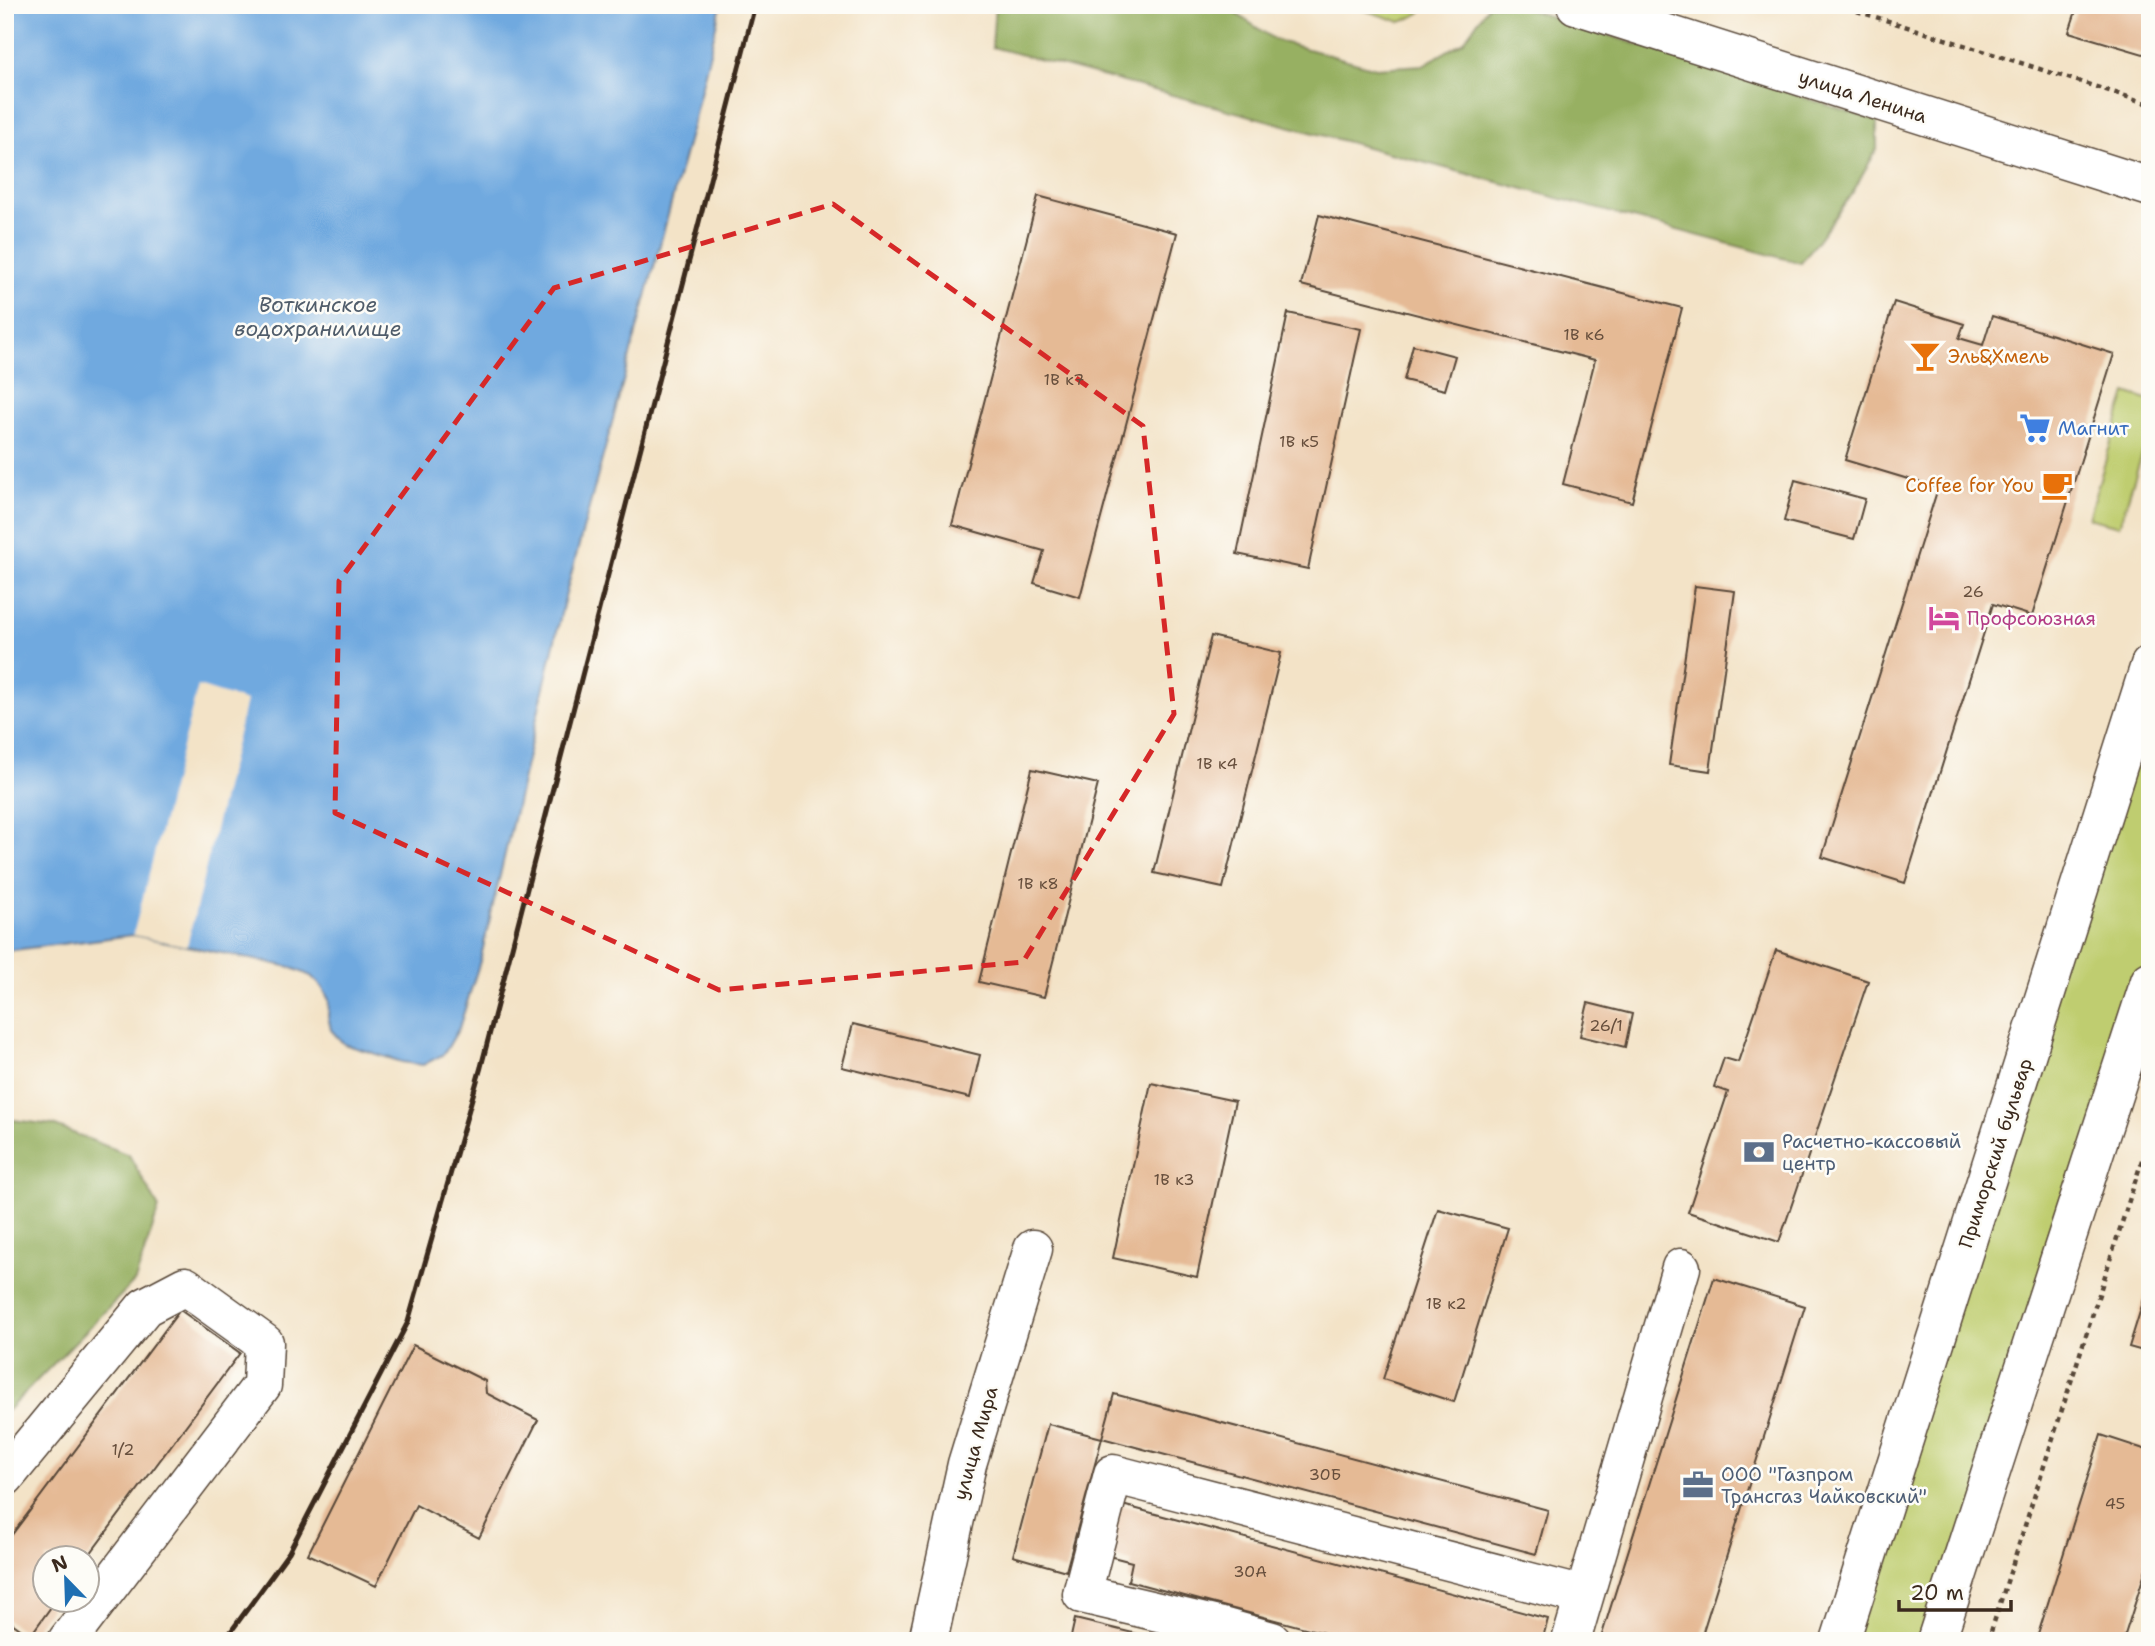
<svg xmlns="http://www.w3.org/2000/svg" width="2155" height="1646" font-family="'Shantell Sans',sans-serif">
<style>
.green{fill:#bfcd6f;stroke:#7d7c46;stroke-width:2}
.forest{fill:#97b062;stroke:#696d40;stroke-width:2}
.water{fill:#70a9df;stroke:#566a7e;stroke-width:2}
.pier{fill:#f3e3c7}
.building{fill:#e5ba95}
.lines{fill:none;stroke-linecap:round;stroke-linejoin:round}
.minor-casing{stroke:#574637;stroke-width:41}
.path{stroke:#574637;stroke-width:4.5;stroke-dasharray:5 5;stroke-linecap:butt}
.minor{stroke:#fff;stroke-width:38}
.rail{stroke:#3b2a1e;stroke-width:5}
.marked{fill:none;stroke:#d62828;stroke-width:5;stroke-dasharray:14 9;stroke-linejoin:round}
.labels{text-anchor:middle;stroke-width:5;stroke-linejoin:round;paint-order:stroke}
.number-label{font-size:16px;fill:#664e3c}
.street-label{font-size:19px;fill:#3b2a1e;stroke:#fdfcf7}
.food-label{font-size:19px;fill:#c56008;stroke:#fdfcf7;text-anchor:start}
.shop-label{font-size:19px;fill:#366cbe;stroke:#fdfcf7;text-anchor:start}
.hotel-label{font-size:19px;fill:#b23c85;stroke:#fdfcf7;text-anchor:start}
.service-label{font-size:19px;fill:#4e5e75;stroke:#fdfcf7;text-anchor:start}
.water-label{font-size:21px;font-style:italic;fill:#505d6b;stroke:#fdfcf7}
</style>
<rect width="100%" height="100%" fill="#fdfcf7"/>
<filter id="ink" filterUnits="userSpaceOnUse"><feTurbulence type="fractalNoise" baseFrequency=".0143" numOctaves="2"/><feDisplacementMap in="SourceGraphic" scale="14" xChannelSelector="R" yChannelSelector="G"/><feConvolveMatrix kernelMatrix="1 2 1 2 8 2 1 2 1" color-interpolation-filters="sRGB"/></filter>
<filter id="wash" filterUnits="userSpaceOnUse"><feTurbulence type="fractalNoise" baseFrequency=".00686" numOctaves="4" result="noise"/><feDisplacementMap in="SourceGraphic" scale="28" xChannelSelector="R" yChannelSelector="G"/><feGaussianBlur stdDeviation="1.57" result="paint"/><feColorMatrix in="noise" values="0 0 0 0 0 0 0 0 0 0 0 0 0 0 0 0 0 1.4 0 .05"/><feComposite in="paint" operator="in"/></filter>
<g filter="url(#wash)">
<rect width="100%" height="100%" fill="#f3e3c7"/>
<path class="green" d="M1348,5H1430L1415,16L1401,22Z
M2126,393L2150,401V430L2119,526L2088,518Z
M2150,665V981L1936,1641H1840Z"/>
<path class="forest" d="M995,5H1212L1228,8L1275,40L1376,68L1423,65L1464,41L1489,5H1514L1877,121V149L1853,192L1801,263L992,47Z
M5,1119L53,1125L129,1155L159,1208L135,1281L5,1413Z"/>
<path class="water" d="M5,5H721L695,115L565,597L480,961L459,1028L444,1054L423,1065L402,1062L344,1044L331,1030L328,1016L329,1000L322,987L311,976L290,967L133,935L5,951Z"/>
<path class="pier" d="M198,686L246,701L187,946L133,935Z"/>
<g id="blocks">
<path class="building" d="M2078,5H2150V56L2069,32Z
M1038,196L1177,233L1080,597L1034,583L1044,551L952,525Z
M1319,215L1682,308L1632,502L1563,484L1595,360L1301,285Z
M1894,302L1964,324L1959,338L1983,345L1992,316L2114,354L2032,616L1993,604L1905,883L1822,857L1938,488L1845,460Z
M1288,313L1361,329L1308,569L1237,554Z
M1413,345L1455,356L1445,390L1404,380Z
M1795,480L1865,499L1854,539L1784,521Z
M1695,586L1735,591L1710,771L1669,765Z
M1211,636L1281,653L1223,888L1154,873Z
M1032,769L1098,784L1044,997L979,982Z
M1776,950L1868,981L1779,1242L1688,1212L1728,1092L1714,1087L1724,1058L1738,1062Z
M1588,1003L1632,1014L1625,1047L1580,1036Z
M853,1024L980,1055L970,1098L842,1067Z
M1151,1083L1235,1101L1197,1277L1113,1258Z
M1438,1209L1508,1228L1454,1402L1383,1379Z
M1714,1278L1805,1306L1700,1641H1600Z
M2149,1283H2150V1353L2129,1347Z
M180,1310L240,1353L87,1558H46V1600H56L30,1636L5,1618V1544Z
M413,1345L485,1381L486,1393L538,1420L479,1538L416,1505L376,1586L308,1554Z
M1114,1394L1548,1510L1536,1554L1102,1438Z
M1048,1424L1102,1438L1066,1571L1013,1556Z
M2101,1435L2150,1451V1556L2123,1641H2036Z
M1111,1502L1548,1619L1542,1641H1354L1128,1581L1132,1562L1097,1553Z
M1075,1619L1162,1640V1641H1070Z"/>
</g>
</g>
<g filter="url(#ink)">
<use href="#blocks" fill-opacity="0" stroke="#574637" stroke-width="2"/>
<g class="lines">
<defs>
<path id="minor" d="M1576,5L2150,187
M5,1477L145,1307L185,1286L264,1343L262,1385L67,1641
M1222,1627L1082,1594L1113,1474L1584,1596
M928,1641L967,1464L1033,1249
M1218,1641L1222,1627L1272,1641
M1571,1641L1681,1268
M1840,1641L2150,665
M1936,1641L2150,981"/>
</defs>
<use href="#minor" class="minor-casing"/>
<path class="path" d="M1838,5L2150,104
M1988,1641L2150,1135"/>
<use href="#minor" class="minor"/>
<path class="rail" d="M224,1641L289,1552L408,1322L481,1067L755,5"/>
</g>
</g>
<path class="marked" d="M833,204L1143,426L1174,714L1023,962L719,990L335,813L339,581L554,288Z"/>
<defs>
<symbol id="bar-bare" viewBox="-9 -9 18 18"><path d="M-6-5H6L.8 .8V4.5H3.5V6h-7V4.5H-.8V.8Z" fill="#e8710a" stroke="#fdfcf7" stroke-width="2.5" paint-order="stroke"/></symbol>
<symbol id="supermarket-bare" viewBox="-9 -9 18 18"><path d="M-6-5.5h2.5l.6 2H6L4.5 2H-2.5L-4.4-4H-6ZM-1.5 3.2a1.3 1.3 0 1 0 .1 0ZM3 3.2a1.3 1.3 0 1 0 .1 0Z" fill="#3f7fe0" stroke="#fdfcf7" stroke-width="2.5" paint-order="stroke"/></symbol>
<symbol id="cafe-bare" viewBox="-9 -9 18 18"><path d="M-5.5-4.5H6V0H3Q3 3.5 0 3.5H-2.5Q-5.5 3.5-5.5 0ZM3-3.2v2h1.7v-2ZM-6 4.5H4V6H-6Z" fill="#e8710a" stroke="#fdfcf7" stroke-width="2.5" paint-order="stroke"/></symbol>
<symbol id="hotel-bare" viewBox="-9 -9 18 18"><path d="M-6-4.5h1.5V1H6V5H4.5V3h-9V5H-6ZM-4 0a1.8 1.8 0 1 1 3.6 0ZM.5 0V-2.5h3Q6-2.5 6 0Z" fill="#d1479c" stroke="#fdfcf7" stroke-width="2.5" paint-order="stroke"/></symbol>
<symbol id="bank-bare" viewBox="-9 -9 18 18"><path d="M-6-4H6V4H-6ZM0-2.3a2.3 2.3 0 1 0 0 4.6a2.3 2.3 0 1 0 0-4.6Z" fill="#5c6f8a" stroke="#fdfcf7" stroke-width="2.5" paint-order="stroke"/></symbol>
<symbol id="office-bare" viewBox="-9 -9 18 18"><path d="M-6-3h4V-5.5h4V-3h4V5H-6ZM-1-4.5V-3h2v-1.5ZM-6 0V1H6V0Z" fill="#5c6f8a" stroke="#fdfcf7" stroke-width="2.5" paint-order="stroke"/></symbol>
</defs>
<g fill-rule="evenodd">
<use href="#bar-bare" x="1903" y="334" width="44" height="44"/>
<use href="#supermarket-bare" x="2013" y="406" width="44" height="44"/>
<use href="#cafe-bare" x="2035" y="463" width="44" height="44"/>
<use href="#hotel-bare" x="1922" y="596" width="44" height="44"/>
<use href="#bank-bare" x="1737" y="1130" width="44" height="44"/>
<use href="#office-bare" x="1676" y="1463" width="44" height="44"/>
</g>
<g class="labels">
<g class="number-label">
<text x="1584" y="340">1В к6</text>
<text x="1064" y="385">1В к7</text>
<text x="1299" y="447">1В к5</text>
<text x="1973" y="597">26</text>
<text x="1217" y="769">1В к4</text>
<text x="1038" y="889">1В к8</text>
<text x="1606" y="1031">26/1</text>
<text x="1174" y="1185">1В к3</text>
<text x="1446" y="1309">1В к2</text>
<text x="123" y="1455">1/2</text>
<text x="1325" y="1480">30Б</text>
<text x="2115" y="1509">45</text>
<text x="1250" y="1577">30А</text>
</g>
<g class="street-label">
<text transform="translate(1863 96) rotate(18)" y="7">улица Ленина</text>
<text transform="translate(1995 1153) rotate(-72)" y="7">Приморский бульвар</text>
<text transform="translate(975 1443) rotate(-74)" y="7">улица Мира</text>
</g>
<g class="food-label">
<text x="1948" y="363">Эль&amp;Хмель</text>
<text x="2034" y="492" text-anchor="end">Coffee for You</text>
</g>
<g class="shop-label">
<text x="2058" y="435">Магнит</text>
</g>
<g class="hotel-label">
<text x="1967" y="625">Профсоюзная</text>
</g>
<g class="service-label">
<text x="1782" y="1148">Расчетно-кассовый<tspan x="1782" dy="22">центр</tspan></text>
<text x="1721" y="1481">ООО "Газпром<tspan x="1721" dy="22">Трансгаз Чайковский"</tspan></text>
</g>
<g class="water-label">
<text x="318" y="312">Воткинское<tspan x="318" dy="24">водохранилище</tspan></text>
</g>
</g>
<rect width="2155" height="1646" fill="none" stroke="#fdfcf7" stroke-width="28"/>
<g transform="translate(66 1579) rotate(337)"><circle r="33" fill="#fdfcf7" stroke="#afa8a0" stroke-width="2"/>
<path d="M0-5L12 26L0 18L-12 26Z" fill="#1f6fb2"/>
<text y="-10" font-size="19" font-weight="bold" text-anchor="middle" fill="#3b2a1e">N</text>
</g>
<path d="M1899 1600v10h112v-10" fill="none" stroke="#3b2a1e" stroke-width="3.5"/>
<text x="1910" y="1600" font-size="21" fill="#3b2a1e" stroke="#fdfcf7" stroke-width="5" paint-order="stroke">20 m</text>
</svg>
